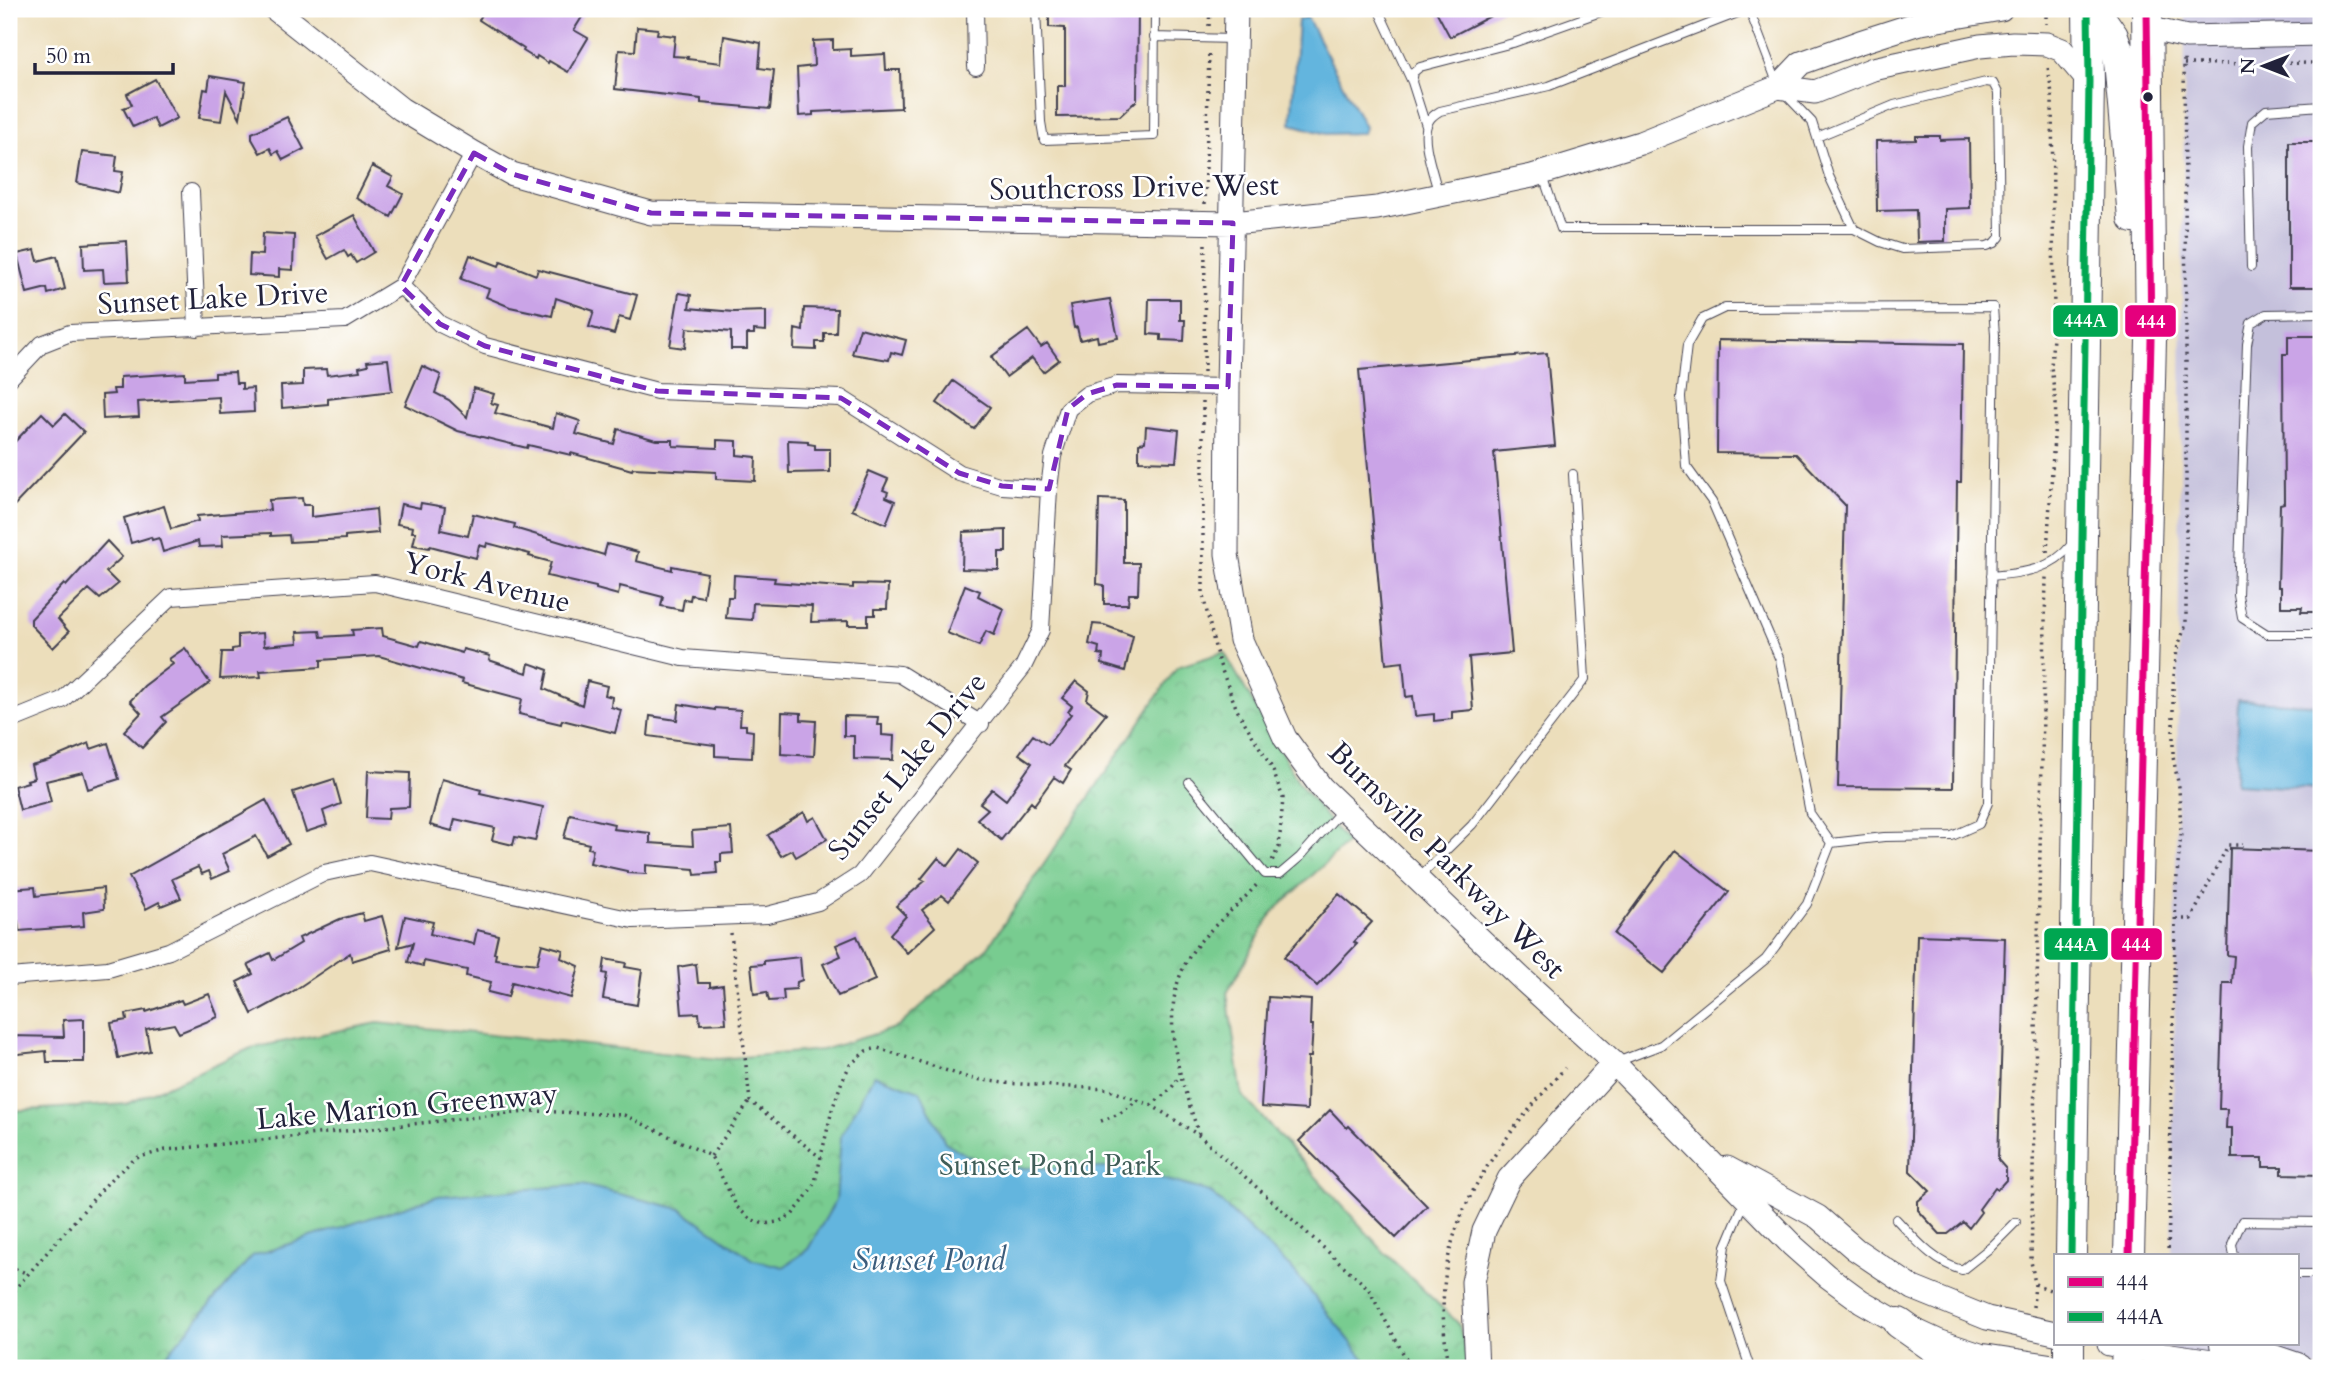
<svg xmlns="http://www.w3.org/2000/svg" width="2330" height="1377" font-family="Cardo,serif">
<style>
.industrial{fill:#c4c0db}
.park{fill:url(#park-crowns);stroke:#4d7766;stroke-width:2}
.water{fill:#63b5de;stroke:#426c8c;stroke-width:2}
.building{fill:#caa4e7}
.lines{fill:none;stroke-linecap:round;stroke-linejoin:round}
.lane-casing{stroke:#403e4e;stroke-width:10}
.street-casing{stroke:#403e4e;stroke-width:18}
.secondary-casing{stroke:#403e4e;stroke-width:25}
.highway-casing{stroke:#403e4e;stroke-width:32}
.path{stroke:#403e4e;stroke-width:3.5;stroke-dasharray:2 5;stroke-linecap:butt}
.lane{stroke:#fff;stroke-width:8}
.street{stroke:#fff;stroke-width:16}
.secondary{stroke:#fff;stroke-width:23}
.highway{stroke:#fff;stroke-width:30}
.bus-1-casing{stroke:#fff;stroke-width:12}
.bus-2-casing{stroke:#fff;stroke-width:12}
.bus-1{stroke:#e5007d;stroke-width:7}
.bus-2{stroke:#00a651;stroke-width:7}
.marked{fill:none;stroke:#7b2cbf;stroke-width:5;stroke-dasharray:14 9;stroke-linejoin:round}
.bus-dot{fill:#22223b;stroke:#fff;stroke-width:2.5}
.labels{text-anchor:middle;stroke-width:5;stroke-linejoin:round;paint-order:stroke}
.street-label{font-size:30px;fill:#22223b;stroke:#fff}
.park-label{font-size:30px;fill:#405e59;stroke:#fff}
.water-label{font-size:32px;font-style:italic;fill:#3c5d7c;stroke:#fff}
.line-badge{stroke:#fff;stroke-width:2.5}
.badge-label{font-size:19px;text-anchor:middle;font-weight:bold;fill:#fff}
</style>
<defs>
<pattern id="park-crowns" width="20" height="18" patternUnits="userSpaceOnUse" patternTransform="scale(1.75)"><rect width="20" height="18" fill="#78cc90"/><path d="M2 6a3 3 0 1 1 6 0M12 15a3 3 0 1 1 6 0" fill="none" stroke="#68af7d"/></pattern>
</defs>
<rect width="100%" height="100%" fill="#fff"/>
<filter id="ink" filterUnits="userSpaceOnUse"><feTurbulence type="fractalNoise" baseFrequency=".0143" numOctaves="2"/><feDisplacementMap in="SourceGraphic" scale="14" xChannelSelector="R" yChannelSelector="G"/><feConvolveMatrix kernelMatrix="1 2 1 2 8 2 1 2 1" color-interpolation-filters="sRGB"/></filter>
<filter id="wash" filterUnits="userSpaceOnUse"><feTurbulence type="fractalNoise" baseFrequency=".00686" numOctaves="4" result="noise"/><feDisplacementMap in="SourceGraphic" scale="28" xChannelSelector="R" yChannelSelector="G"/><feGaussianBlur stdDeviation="1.57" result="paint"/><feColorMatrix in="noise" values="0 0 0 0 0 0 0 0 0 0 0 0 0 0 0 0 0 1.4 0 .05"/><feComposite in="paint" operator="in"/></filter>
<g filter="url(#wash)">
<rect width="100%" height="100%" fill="#ecdebb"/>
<path class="industrial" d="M2185,9H2321V1368H2170V1344H2297V1256H2172Z"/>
<path class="park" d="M1224,652L1299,783L1347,843L1272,913L1227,993L1242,1095L1386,1254L1459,1324L1469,1368H9V1111L127,1104L251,1048L378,1023L719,1059L822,1050L898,1027L988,947L1177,667Z"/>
<path class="water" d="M1307,17L1365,127L1363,133L1326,134L1291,124L1298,20Z
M2238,700L2321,705V789L2235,784Z
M874,1075L920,1091L945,1142L988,1168H1124L1210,1192L1292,1269L1372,1368H155L252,1256L438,1196L582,1185L681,1209L754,1260L784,1267L808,1249L836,1200L841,1136Z"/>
<g id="blocks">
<path class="building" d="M485,9H587L574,30L588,38L568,72L549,61L548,63L537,56L536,59L523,51L524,49L479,20Z
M1049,9H1138L1137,100L1120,116L1057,117V86H1065V28L1049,27Z
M1435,9H1504L1450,37Z
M637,27L658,29L657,34L675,36L673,56L688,57L687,59L721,63L724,36L761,43L759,68L774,70L770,109L701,103V99L615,89L619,50L635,51Z
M833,40V50L851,49V56L885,54L886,70H900L901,108L813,112V115L799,116L797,68L814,66L813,41Z
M210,76L246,82L240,118L226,91L221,121L199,118L204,89L208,90Z
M155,79L177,118L158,128L153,118L133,127L123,108L132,105L127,94Z
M287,117L304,149L283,160L278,151L273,154L270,148L260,153L252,139V133Z
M1916,136H1940V140L1969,139L1970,208L1945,209V241L1917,242L1916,210L1877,211L1876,141L1916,140Z
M2289,142H2321V287H2289Z
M82,152L117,156L115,171L123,172L119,193L77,183Z
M372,166L393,177L388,186L403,194L391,217L356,198Z
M354,215L374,252L356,263L351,255L348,257L344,250L328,259L315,236Z
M263,233L294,235L293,270L279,269V277L249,275L250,254L262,255Z
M127,241L129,281L104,282L103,269L84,270L83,244Z
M35,250L38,261L57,256L65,289L48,294L47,288L27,293L17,254Z
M470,255L499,266L501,261L536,275L538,269L637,295L630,320L619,317L614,334L589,327L594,311L556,298L552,316L510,307L486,297L489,289L461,279Z
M679,293L691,295L689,308L734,312L766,311V331L754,330V334H747V349H731V332L687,328L685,348L670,346Z
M1110,299L1118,338L1098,342L1097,336L1080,340L1077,327L1074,328L1070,305Z
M1149,299H1180V320H1185L1184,341L1161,340V335L1148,334Z
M804,308L837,309L836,333H824V342H816V350L794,349L795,329L803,331Z
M860,328L906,340L902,355L891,352L889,360L852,354Z
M1028,330L1041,347L1047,343L1059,360L1043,372L1032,358L1006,377L991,357Z
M2288,336H2321V612H2301L2302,607H2281V587H2278L2280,504L2284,503L2283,354H2288Z
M1718,340L1963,344L1961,482H1957L1953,788L1838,787L1845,505L1796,454L1717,453Z
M1547,353L1555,446L1494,452L1512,653L1469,657L1473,710L1452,712V719L1434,721V714L1415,716L1413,696L1406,697L1403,662L1386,664L1359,370Z
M388,359L392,391L328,399V404L282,408L281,386L303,385V370L326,369L327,375L360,371L359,367L368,365L367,361Z
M422,366L441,375L435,393L449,400L467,417L474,388L494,394L491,403L498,405L495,413L553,428L556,413L580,421L576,434L614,444L618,429L656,440H673V446L717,448V440L737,441V455L756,457L755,481L716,479V472L633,468L632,470L571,453V455L528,445L527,448L458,431L405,405Z
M235,372L236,383H242V389L253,388L254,412L220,414L219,397L138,402L139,417L103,419L102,395L114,394L113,389H120V377L185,373V379L215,377V373Z
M953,381L990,407L974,429L937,403Z
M42,413L54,425L65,414L84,432L9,511V448Z
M1146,426L1179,430L1176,462L1139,461V443L1145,442Z
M788,440L808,441V444L815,445V449H830V472L789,473Z
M869,471L888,479L883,490L888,492L886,497L895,501L886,524L852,510Z
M302,498L303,505H311V517L376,509L378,533L345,536V539L290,542L289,535L271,536V533L222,535L223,546L199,547L198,541L163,552L159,538L152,540L151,537L131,543L124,518L164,506L171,529L198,521L197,516L270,510L269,500Z
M1099,499L1124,500V563H1139L1138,594H1129L1128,604H1104V585L1097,584Z
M421,503L445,507L441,530L468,536L473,514L515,524L514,528L604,555L607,544L638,552L636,561L672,570V566L707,573L703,597L691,595L690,600L684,599L682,610L661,606L663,597L620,586L618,595L596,589V587L547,576L551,562L529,556L530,554L487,543L486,547L479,545L476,558L430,546L429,548L413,545L416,532H412L413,527L397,524L401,504L420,508Z
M1006,530V552H999V570L962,569L963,532Z
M107,541L122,557L106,572L118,584L100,599L89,589L58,619L69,632L53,648L31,625V619L64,584L66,586Z
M734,575L775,578L774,582L853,588V584L888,585L887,609H875V615H868V625H848V621L811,622L812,606L753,603L752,620L726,618L728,597H733Z
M965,585L980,591L978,596L1004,609L994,635L986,631L979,646L947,633Z
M1093,624L1104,625L1133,636L1125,671L1102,664L1103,655L1098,654L1099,647L1089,644Z
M382,628L383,636L419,646L421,641L462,653L463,649L490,656L489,660L527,673L529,663L548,670L544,689L582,705L587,681L607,686L605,695L612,697L611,707L621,710L615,733L562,720L561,724L519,714L522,699L462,683L463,680L379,656L321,660V667L260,671L261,677L220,679L222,652H232V649L238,648V635L263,633L264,646L298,643L297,632L320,631L321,637L353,635L352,630Z
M185,648L210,683L162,717L166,722L142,748L124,731L141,713L130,701L144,686L173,664L169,659Z
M1076,681L1089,691L1087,700L1106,714L1065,766L1071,770L1063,783L1054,777L1034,805L1031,802L1001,840L977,819L988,809L980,803L992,789L1006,800L1032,763L1019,754L1033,735L1048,745L1071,714L1068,712L1072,706L1062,698Z
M679,704L715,710V708L741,710L740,725H746V730L753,731L752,758L715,756V745L648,736L650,716L677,720Z
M782,712L801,713V720L816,721L814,756L781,754Z
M844,716L878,717L877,725H882V735L894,736L893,760L854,759V736H844Z
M89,743L91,749L108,743L119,779L88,789L83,772L46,781L51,802L20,810L14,786L28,782L27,780L34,778L31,765L49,760Z
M368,771L410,773L409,807L389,808L388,819L366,818Z
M334,779L341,804L323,811L327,825L306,832L293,792Z
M442,779L481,790L480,793L543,807L535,841L515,837L513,845L492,840L495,828L455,819L452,831L430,825Z
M266,800L289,844L267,856L256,836L222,854L230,871L212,879L209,871L202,874L198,867L172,879L181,898L161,906L159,902L146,909L129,877Z
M804,812L808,821L815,817L827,839L796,857L792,850L781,856L768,835Z
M570,814L614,824L613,829L650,833V843L693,846L692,831L731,828L733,853L721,854V862H716L717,873L695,875L694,869L646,865V874L627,873V871L590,863L593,849L588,848L589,844L564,838Z
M2230,848L2321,851V1175L2282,1174V1167H2263V1158H2232V1128H2226L2227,1109H2219L2223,983H2232L2234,956L2227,955Z
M961,849L978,863L949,901L942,895L922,910L935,927L907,953L890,934L906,916L896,906L925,881L921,879L938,858L948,866Z
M1675,850L1729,892L1664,973L1614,934Z
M35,887L36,896L103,888L104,909L83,912L84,926L19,931L18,921H14V915H9V889Z
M1339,894L1372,922L1354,942L1357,944L1317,986L1284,957Z
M362,913L364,921L382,916L391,949L352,961L350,953L289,994L252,1014L237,982L253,974L248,964L270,953L273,960L301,943L299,938L340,919Z
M405,916L433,922L430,934L474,944L477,930L498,935L494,953H496L495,959L537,964L542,944L563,950L561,958L579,966L571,998L512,982L508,997L488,992L491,982L466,976L467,970L424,961L423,966L408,962L413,943L398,947Z
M1917,935L2005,938L1998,1160L2006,1169V1180L1998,1189L1995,1187L1979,1209L1981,1212L1969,1228L1963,1222L1948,1234H1940L1918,1210V1201L1930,1191L1910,1171Z
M857,936L875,980L838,996L823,964L841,956L836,945Z
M800,957L802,980L797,982L796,989L783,990L784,1000L769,1001L767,992L754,994L751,965L764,964V961Z
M605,959L626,963L625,967L642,970L637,1005L603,999L607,974L603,973Z
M696,964L698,983H710V987L723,985L726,1023L700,1024L699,1013L682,1014L678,967Z
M209,994L218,1017L179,1033L174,1024L146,1029L150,1051L118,1058L111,1023L127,1020L126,1014L146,1010V1012L181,1000L183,1004Z
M1268,997L1311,1000L1310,1025H1313L1311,1057H1308L1307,1110L1261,1107Z
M84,1019V1062H47L46,1051L9,1055V1036L64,1037L63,1020Z
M1330,1110L1347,1128L1349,1126L1427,1206L1396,1238L1299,1141Z"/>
</g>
</g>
<g filter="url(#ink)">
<use href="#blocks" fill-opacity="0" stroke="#403e4e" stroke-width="2"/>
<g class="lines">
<defs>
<path id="lane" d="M1036,9L1041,122L1044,140L1154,136L1155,9
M1378,9L1412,82
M1749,9L1778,85
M1154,37L1233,39
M1426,126L1412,82L1414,72L1420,67L1513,43L1609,9
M1817,137L1894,105L1986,82L1993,83L1998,93L2000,237L1995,243L1987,246L1902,249L1880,242L1854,229
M1543,176L1561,229H1854L1829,176L1812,122L1786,95
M1438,192C1434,175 1420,138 1428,123C1430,117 1435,114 1440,111L1549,86L1748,9
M2251,267L2248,146L2252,122L2266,110L2321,106
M2321,313L2266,314L2251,323L2247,344L2238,595L2242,618L2267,634H2321
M1991,576C2022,573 2051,571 2072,544
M1189,782L1265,874H1280L1300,857L1341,811
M1419,877L1472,825L1585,679L1573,474
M1617,1062L1661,1045L1766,959L1807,904L1831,843L1884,837L1952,836L1979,824L1988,803L1995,335L1993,307L1725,308L1702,319L1687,345L1681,397L1686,466L1712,502L1780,660L1810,813L1831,843
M1745,1201L1726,1246L1721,1281L1750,1368
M1896,1219C1915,1239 1934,1263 1962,1270L1991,1247L2016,1222
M2234,1256L2232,1244L2242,1221L2321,1222
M2297,1274H2321"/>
<path id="street" d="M975,9L976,67
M191,192L197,328
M401,286L440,324L485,346L657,391L841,398L959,473L1002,486L1049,489
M9,379L42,344L70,333L345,320L401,286L474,153
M9,719H15L62,700L171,597L375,583L683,658L900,674L981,724
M9,977L108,969L169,951L324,873L370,863L633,920L767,915L818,902L860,875L1023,667L1041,630L1049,489L1053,456L1068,409L1087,394L1117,385L1228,387"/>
<path id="secondary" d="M275,9L401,109L474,153L512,174L651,213L1233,223L1377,208L1532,176L1640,143L1778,87L1801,63L1860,42L1916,24L2001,9
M1236,9L1228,387L1227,554L1241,640L1285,738L1321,787L1522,979L1614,1063L1793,1246L1827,1276L1861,1301L1899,1323L1938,1341L1980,1355L2067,1368
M2147,28L2187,37L2321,34
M1778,87L1815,92L1873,69L1980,46L2013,43L2047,44L2062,50L2089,82
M1727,1168L1818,1217L1855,1249L1913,1288L1987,1318L2055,1333
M2109,1344L2157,1353L2261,1368
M1477,1368L1473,1282L1484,1231L1509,1179L1614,1063"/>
<path id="highway" d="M2094,9L2113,36L2118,50L2133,218
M2071,1256L2089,82L2088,9
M2129,1256L2151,340L2147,9
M1899,1323L1963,1368
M2225,1344L2297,1368
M2069,1368V1344
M2126,1368L2127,1344"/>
</defs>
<use href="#lane" class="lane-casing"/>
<use href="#street" class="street-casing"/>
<use href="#secondary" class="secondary-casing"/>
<use href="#highway" class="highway-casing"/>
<path class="path" d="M2046,9V24
M1209,26L1210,9
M2184,64L2321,63
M1205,204L1209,51
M1204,372L1205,240
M1203,401V595L1218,660L1237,710L1272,768L1283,798L1279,847L1272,861
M2047,552L2056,404L2051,367L2054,322L2052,94L2048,67
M2176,919H2191L2228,845H2243
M731,933L750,1101L821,1158
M1151,1105L1170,1090L1180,1076
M1101,1121L1119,1114L1138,1100
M1199,1134C1179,1074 1153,1006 1195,948C1213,924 1239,906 1259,882
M711,1156L750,1101
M2168,1256L2176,886L2181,833L2179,787L2173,757V684L2177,649L2186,624V330L2184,57
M9,1266L28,1274
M2035,1284L2055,1292
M9,1296L111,1179L136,1158L166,1150L535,1111L624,1115L711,1156L737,1207L750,1219L764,1224L778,1222L792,1215L804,1200L815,1182L832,1110L842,1081L850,1065L866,1051L878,1048L969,1078L1004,1083L1107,1089L1151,1105L1200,1136L1368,1288L1411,1368
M2033,1307L2035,1284L2031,1261L2046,577
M1450,1368C1422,1239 1484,1159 1565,1068"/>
<use href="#lane" class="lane"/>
<use href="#street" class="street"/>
<use href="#secondary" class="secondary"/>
<use href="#highway" class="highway"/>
<defs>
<path id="bus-1" d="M2129,1256L2151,340L2147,9"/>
<path id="bus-2" d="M2071,1256L2089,82L2088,9"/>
</defs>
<use href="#bus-1" class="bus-1-casing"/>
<use href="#bus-2" class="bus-2-casing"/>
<use href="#bus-1" class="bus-1"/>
<use href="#bus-2" class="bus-2"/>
</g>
</g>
<path class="marked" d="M474,153L512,174L651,213L1233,223L1228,387L1117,385L1087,394L1068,409L1049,489L1002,486L959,473L841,398L657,391L485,346L440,324L401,286Z"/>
<circle class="bus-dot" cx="2148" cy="97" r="6"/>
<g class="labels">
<g class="street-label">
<text transform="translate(1134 187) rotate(-1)" y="10">Southcross Drive West</text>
<text transform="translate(213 298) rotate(-3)" y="10">Sunset Lake Drive</text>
<text transform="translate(487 582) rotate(14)" y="10">York Avenue</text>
<text transform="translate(907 766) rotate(-51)" y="10">Sunset Lake Drive</text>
<text transform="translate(1447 860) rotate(45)" y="10">Burnsville Parkway West</text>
<text transform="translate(407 1106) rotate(-5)" y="10">Lake Marion Greenway</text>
</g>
<g class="park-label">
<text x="1050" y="1175">Sunset Pond Park</text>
</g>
<g class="water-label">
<text x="929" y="1270">Sunset Pond</text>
</g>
</g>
<g class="line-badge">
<rect x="2052" y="304" width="67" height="34" rx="7" fill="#00a651"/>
<rect x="2124" y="304" width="53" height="34" rx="7" fill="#e5007d"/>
<rect x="2043" y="927" width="66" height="34" rx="7" fill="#00a651"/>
<rect x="2110" y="927" width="53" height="34" rx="7" fill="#e5007d"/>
</g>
<g class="badge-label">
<text x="2085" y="327">444A</text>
<text x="2151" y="328">444</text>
<text x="2076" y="951">444A</text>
<text x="2136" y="951">444</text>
</g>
<rect width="2330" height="1377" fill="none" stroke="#fff" stroke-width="35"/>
<rect x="2054" y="1254" width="245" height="91" fill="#ffffff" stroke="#a7a7b1" stroke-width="2"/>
<rect x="2068" y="1277" width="35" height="10" fill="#e5007d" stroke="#a7a7b1" stroke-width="2"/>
<text x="2116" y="1290" font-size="21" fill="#22223b">444</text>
<rect x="2068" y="1312" width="35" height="10" fill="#00a651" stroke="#a7a7b1" stroke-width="2"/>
<text x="2116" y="1324" font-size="21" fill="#22223b">444A</text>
<g transform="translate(2264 66) rotate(270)" stroke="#ffffff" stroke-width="5" paint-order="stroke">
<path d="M0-5L12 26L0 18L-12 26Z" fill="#22223b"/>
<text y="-10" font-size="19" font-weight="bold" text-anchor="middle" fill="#22223b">N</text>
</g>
<path d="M35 63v10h138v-10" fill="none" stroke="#22223b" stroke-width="3.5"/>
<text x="46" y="63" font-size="21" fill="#22223b" stroke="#ffffff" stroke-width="5" paint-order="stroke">50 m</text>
</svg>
